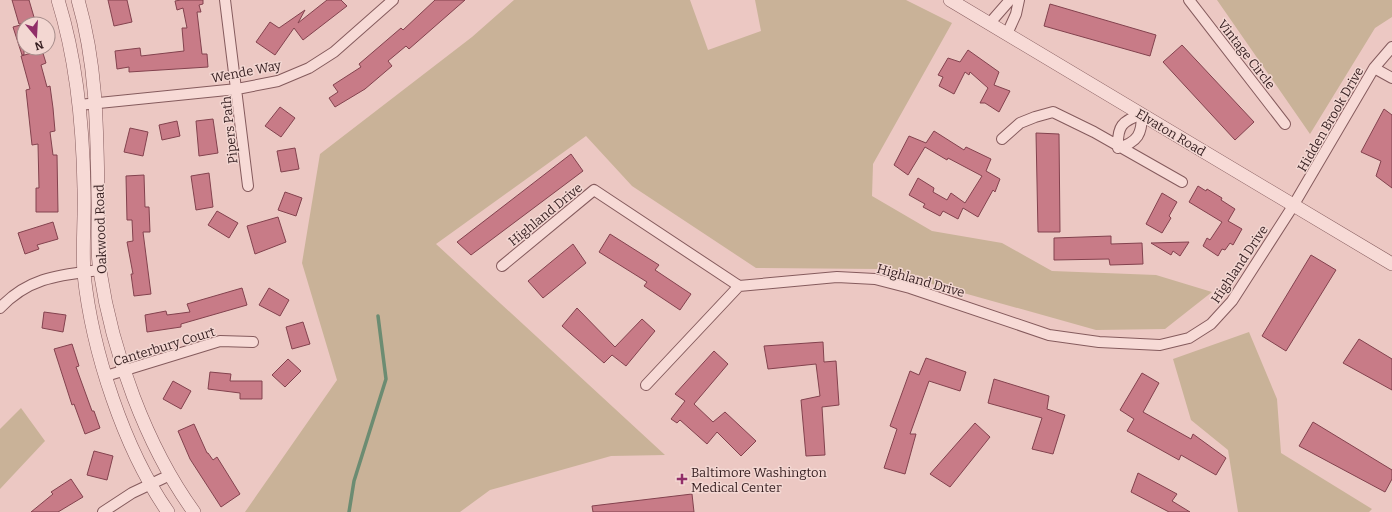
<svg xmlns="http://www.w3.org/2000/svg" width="1392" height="512" font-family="Bitter,serif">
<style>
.green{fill:#c9b298}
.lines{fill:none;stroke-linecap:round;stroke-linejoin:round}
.stream{stroke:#6c8c72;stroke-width:3.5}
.building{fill:#c87b87;stroke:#83424e}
.minor-casing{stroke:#855b5d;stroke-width:12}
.tertiary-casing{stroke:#855b5d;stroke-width:14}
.minor{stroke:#f7dad6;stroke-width:10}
.tertiary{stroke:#f7dad6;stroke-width:13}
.poi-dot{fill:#912e68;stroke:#f3d7d2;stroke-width:1.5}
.labels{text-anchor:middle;stroke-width:3;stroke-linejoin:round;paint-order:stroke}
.street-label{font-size:13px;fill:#351e20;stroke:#f3d7d2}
.poi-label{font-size:13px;fill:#351e20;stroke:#f3d7d2;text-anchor:start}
</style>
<rect width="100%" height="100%" fill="#ecc8c3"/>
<path class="green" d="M514,0H690L708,50L761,31L755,0H906L952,23L873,164L872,196L932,231L1002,243L1052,271L1156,275L1212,292L1165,329L1096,330L878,269L756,268L632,186L586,136L436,244L665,455L611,456L490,490L460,512H245L337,380L302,263L320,154L472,37Z
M1217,0H1392V17L1375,28L1310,134Z
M1249,332L1277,399L1281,453L1372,509L1369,512H1238L1228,450L1191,420L1173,359Z
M21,408L45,441L0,489V429Z"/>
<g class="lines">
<path class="stream" d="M349,512L354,481L386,379L378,316"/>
</g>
<path class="building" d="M12,0H29L36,24H19Z
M108,0H127L132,22L114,26Z
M181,0H203V4L199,5L201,12H197L202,54H207L208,67L129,72V67L117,69L115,51L140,48L141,56L184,51L182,28H187L183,8L177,10L175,1Z
M327,0H341L347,6L303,40L294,28L275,55L256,42L270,22L279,28L305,10L298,23Z
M435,0H465L409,49L406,46L388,61L392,66L365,89L335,107L329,98L338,92L333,85L361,67L359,64L401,28L403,30Z
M1050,4L1156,35L1150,56L1044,26Z
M24,24V55H22L13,27Z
M1182,45L1254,122L1235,140L1163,62Z
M42,50L46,63L41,65L47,87L50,86L53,108L55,131L50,132L53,155H57L58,212H36V188H39L38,144L32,145L26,90L30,89L21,56Z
M968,50L999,72L994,85L1010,91L999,112L985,103H980L988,88L970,72L969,75L965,72L954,94L939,86L943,77L938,75L948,58L960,62Z
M280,107L295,118L281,137L265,126Z
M1384,109L1392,115V188L1376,176L1381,161L1361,152Z
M213,119L218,153L199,156L196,121Z
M177,121L180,136L162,140L159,125Z
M130,128L148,132L143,156L124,152Z
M934,131L964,150L966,147L991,159L986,171L1000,179L995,192L993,190L978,217L963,208L958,219L943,211L940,216L923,207L925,204L909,195L918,178L934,188L933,192L947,200L951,193L965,203L982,176L948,158L947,160L925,147L908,175L894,165L909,136L926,143Z
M1036,133L1059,134L1060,232H1038Z
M295,148L299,169L281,172L277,151Z
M571,154L583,171L471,255L457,242Z
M209,173L213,207L196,210L191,176Z
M144,175L145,207H149L150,232H143L151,294L134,296L131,274H133L127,242L133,241L132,220H127L126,176Z
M1198,186L1206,191L1207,189L1222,198L1221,200L1235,209L1228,221L1242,229L1233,245L1230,243L1225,250L1222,249L1218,256L1203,246L1207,238L1210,240L1222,222L1189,202Z
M285,192L302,198L296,216L278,210Z
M1162,193L1177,202L1169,216L1171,218L1162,233L1146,224Z
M217,211L238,223L229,238L208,225Z
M278,217L286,242L255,254L247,226Z
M53,222L58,239L37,245L39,249L25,254L18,233Z
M610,234L659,265L655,270L691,294L680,310L644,286L647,282L599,252Z
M1111,236V244L1142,243L1143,264L1110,265L1109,259L1054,260V238Z
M1189,242L1180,256L1173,251L1171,255L1151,243Z
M573,244L586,263L543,298L528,281Z
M1311,255L1336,270L1286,351L1262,336Z
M242,288L247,305L181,324V327L147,332L145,315L166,311L167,315L190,312L187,304Z
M269,288L289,300L280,316L259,305Z
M577,308L615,347L642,319L655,331L626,366L612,355L604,363L562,326Z
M44,312L66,315L63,332L42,328Z
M303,322L310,344L292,349L286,327Z
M1359,339L1392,359V390L1343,363Z
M823,342L824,362L836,361L839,405L822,407L825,455L806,456L801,400L820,396L816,364L768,369L764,346Z
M72,344L79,366L76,367L92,411H94L100,428L85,434L74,404L72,405L54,349Z
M714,351L728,364L694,404L713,422L725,412L756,441L741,456L717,432L707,444L680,420L677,423L671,419L685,401L675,394Z
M926,358L966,372L960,391L929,381L910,434H916L905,474L884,468L897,429L890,426L910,371L919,375Z
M288,359L301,371L285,387L272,375Z
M210,372L231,374L230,381H262V399H240V393L208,389Z
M1142,373L1159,383L1143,412L1191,439L1193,434L1226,458L1216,475L1181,455L1179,460L1127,431L1134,419L1120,410Z
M994,379L1049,396L1047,409L1065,415L1053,454L1032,449L1042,418L988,403Z
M173,381L191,391L181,409L163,399Z
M1313,422L1392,470V479L1385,492L1299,446Z
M975,423L990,437L950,487L930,474Z
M194,424L207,453H208L213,460L217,457L240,494L221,507L190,459L178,431Z
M94,451L113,456L107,480L87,475Z
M1138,473L1177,494L1172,501L1190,512H1169L1131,492Z
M71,479L83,497L58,512H31L53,494L51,492Z
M692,494L694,512H593L592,506Z"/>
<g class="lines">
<defs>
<path id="minor" d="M225,0L248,186
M1189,0L1285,124
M989,24L1010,0
M1007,34L1016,14L1019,0
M1374,68L1392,78
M79,105L237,89L278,81L309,68L334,52L393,0
M1142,114C1142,134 1138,142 1118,148C1117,126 1122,121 1142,114Z
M1002,139L1020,123L1035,117L1053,112L1094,132L1182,182
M502,266L594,190L739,286L837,277L875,279L910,288L1049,335L1099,342L1160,345L1189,338L1211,324L1232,301L1293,206L1374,68L1392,47
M0,308C29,277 60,275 99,270
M106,376L220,341L253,342
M646,385L739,286
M103,512L132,493L170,475"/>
<path id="tertiary" d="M58,0C77,61 83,126 84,189C85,217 82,246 84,274C92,351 124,449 168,512
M78,0C97,65 97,131 98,198C99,222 96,248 100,271C112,351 146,446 194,512
M950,0L1392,264"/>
</defs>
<use href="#minor" class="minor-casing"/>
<use href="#tertiary" class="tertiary-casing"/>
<use href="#minor" class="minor"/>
<use href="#tertiary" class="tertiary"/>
</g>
<path class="poi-dot" d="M680 473h4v4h4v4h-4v4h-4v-4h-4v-4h4z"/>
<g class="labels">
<g class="street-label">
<text transform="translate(1247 54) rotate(52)" y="5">Vintage Circle</text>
<text transform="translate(246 71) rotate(-11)" y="5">Wende Way</text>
<text transform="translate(1330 119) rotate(-60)" y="5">Hidden Brook Drive</text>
<text transform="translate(229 130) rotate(-96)" y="5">Pipers Path</text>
<text transform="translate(1171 132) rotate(31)" y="5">Elvaton Road</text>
<text transform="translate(545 214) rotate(-39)" y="5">Highland Drive</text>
<text transform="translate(100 229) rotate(-92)" y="5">Oakwood Road</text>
<text transform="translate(1239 264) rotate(-56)" y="5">Highland Drive</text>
<text transform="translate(921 280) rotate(16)" y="5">Highland Drive</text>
<text transform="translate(164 346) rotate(-17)" y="5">Canterbury Court</text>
</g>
<g class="poi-label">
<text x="691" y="477">Baltimore Washington<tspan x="691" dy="15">Medical Center</tspan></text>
</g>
</g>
<g transform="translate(36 36) rotate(162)"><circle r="19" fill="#f3d7d2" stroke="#a78d8b"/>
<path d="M0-3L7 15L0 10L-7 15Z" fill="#912e68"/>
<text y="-6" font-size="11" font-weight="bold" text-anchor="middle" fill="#351e20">N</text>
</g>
</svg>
